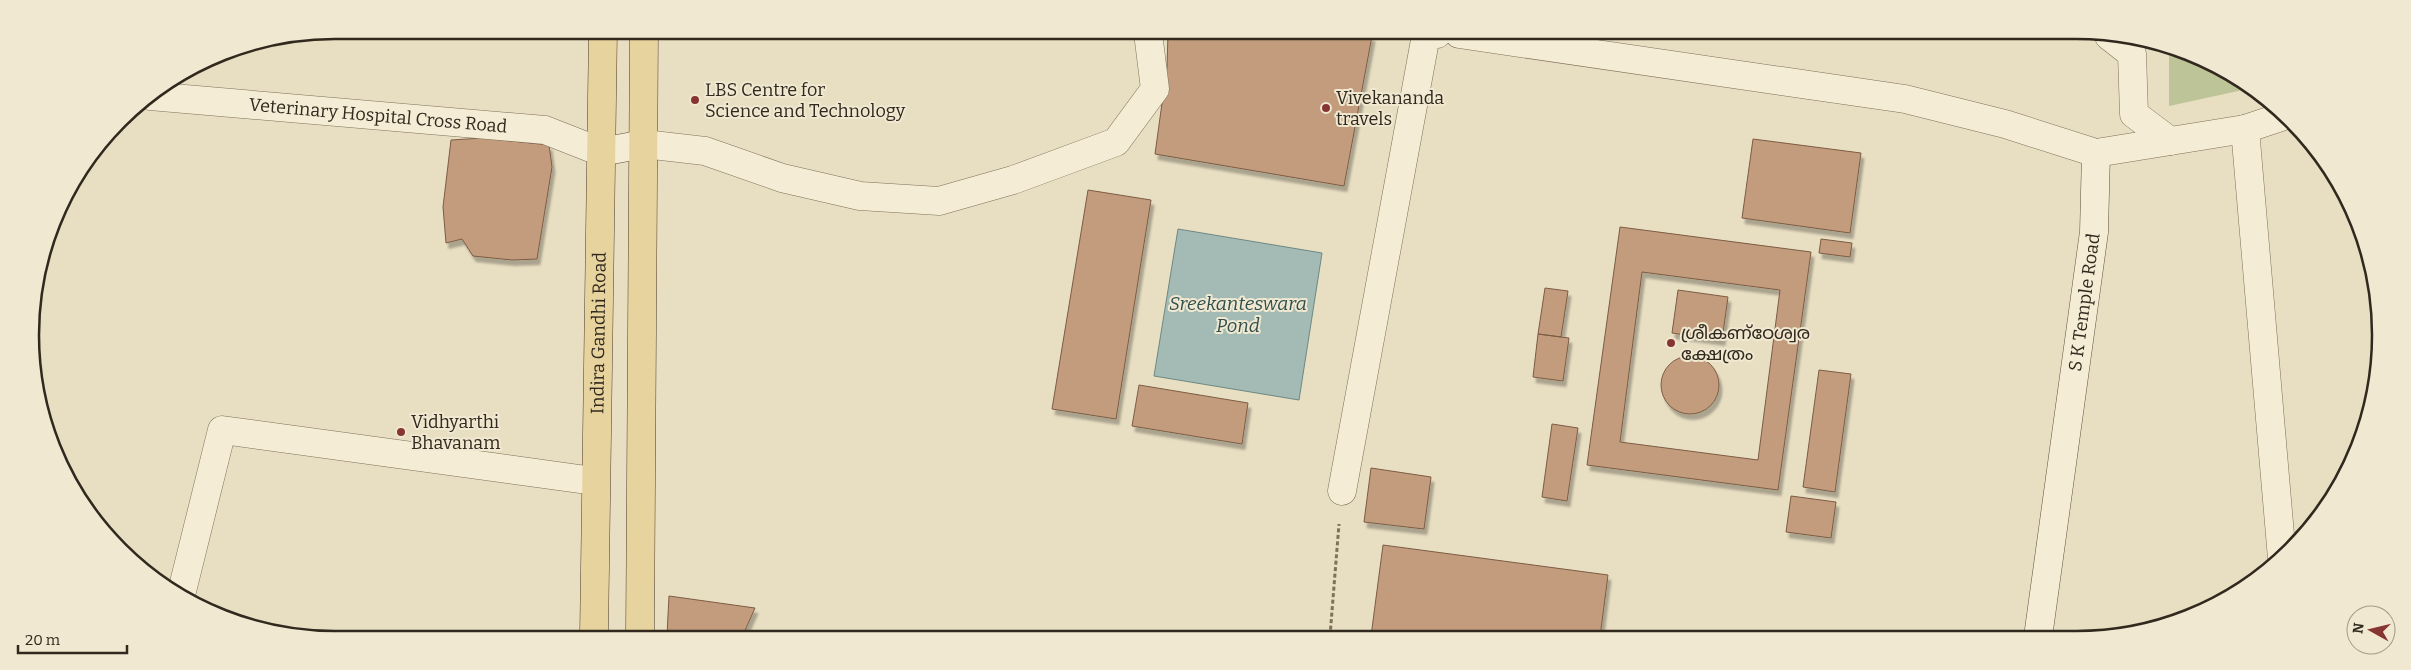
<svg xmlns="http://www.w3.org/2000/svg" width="2411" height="670" font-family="Bitter,'Noto Sans Malayalam',serif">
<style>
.green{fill:#bdc497}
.water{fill:#a4bbb5;stroke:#6c8882}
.building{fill:#c29c7c;stroke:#7c5c44;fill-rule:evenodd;filter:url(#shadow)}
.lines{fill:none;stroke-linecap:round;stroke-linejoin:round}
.street-casing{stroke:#7f705b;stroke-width:29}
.secondary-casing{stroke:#61513f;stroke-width:29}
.primary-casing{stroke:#4e3f2f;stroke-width:29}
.path{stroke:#7f705b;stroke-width:3;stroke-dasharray:4 2.5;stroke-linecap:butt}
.street{stroke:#f4ecd4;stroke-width:28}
.secondary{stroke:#f4ecd4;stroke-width:28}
.primary{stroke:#e7d39d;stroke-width:28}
.poi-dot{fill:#873533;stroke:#f0e8d0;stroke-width:2}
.labels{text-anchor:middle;stroke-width:4;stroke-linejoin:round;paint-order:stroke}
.poi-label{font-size:18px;fill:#31281e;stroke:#f0e8d0;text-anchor:start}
.street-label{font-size:18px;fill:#31281e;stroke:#f0e8d0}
.water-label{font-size:19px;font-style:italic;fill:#2f4f4e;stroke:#f0e8d0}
.rim{fill:none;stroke:#31281e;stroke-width:2.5}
</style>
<defs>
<filter id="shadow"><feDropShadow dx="3" dy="5.5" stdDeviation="1" flood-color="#0004"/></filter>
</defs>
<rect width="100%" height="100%" fill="#e8dec2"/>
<path class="green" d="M2169,50L2245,81L2252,88L2169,106Z"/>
<path class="water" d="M1178,229L1322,253L1299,400L1154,376Z"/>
<path class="building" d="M1168,33H1352L1372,36L1344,186L1155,154L1167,67Z
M483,138L549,145L552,167L537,259L512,260L473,256L462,239L446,243L443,207L451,140Z
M1753,139L1861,153L1850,233L1742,218Z
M1088,190L1151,200L1116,419L1052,409Z
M1620,227L1811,252L1778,490L1587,465ZM1642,272L1780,290L1758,460L1620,442Z
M1821,239L1852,243L1850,257L1819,253Z
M1545,288L1568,291L1561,337L1538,334Z
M1678,290L1728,297L1722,340L1672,333Z
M1538,334L1569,338L1563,381L1533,377Z
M1661 385a29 29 0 1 1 58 0a29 29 0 1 1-58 0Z
M1819,370L1851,374L1835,492L1803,487Z
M1139,385L1248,403L1242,444L1132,426Z
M1552,424L1578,428L1567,501L1542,497Z
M1371,468L1431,477L1424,529L1364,522Z
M1791,496L1836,502L1831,538L1786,532Z
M1383,545L1608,575L1600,637L1371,636Z
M669,596L755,608L743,635H667Z"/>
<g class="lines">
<defs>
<g id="street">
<path d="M1459,34L1905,99L2005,124L2096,153L2245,129L2281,117"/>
<path d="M2109,36L2132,54L2134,114L2170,141"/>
<path id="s1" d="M150,96L545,130L601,152"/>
<path d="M2245,129L2282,558"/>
<path d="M644,144L705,151L782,178L860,196L939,201L1013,180L1116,142L1155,89L1148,33"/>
<path d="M1342,491L1426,35L1437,34"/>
<path d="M181,595L222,430L594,481"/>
</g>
<g id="secondary">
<path d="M601,152L644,144"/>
<path id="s2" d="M2038,637L2094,232L2096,153"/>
</g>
<g id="primary">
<path id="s3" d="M594,635L603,31"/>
<path d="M640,635L644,31"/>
</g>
</defs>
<use href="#street" class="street-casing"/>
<use href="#secondary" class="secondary-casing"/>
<use href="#primary" class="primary-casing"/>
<path class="path" d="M1330,636L1339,524"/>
<use href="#street" class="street"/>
<use href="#secondary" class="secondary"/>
<use href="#primary" class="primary"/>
</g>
<g class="poi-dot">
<circle cx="695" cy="100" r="5"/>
<circle cx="1326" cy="108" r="5"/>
<circle cx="1671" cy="343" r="5"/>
<circle cx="401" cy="432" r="5"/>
</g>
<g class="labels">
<g class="poi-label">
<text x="705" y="96">LBS Centre for<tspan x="705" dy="21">Science and Technology</tspan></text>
<text x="1336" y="104">Vivekananda<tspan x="1336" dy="21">travels</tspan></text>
<text x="1681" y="339">ശ്രീകണ്ഠേശ്വര<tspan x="1681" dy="21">ക്ഷേത്രം</tspan></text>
<text x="411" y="428">Vidhyarthi<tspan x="411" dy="21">Bhavanam</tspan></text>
</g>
<g class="street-label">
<text dy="6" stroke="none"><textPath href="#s1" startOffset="229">Veterinary Hospital Cross Road</textPath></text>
<text dy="6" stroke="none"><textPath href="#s2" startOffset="338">S K Temple Road</textPath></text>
<text dy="6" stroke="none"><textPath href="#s3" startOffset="302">Indira Gandhi Road</textPath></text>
</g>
<g class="water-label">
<text x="1238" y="310">Sreekanteswara<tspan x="1238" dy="22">Pond</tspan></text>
</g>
</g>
<path d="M0 0H2411V670H0ZM335 39H2076A296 296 0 0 1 2372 335V335A296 296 0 0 1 2076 631H335A296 296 0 0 1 39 335V335A296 296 0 0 1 335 39Z" fill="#f0e8d0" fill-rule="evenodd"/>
<path class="rim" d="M335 39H2076A296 296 0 0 1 2372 335V335A296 296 0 0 1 2076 631H335A296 296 0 0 1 39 335V335A296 296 0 0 1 335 39Z"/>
<g transform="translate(2371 630) rotate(278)"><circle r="24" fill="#f0e8d0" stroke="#a49b89"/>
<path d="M0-4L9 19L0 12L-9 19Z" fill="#873533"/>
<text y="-8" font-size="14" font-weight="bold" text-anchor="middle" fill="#31281e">N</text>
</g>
<path d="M18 645v8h109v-8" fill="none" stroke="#31281e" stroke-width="2.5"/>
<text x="25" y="645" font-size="15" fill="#31281e" stroke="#f0e8d0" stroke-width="4" paint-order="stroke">20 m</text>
</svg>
